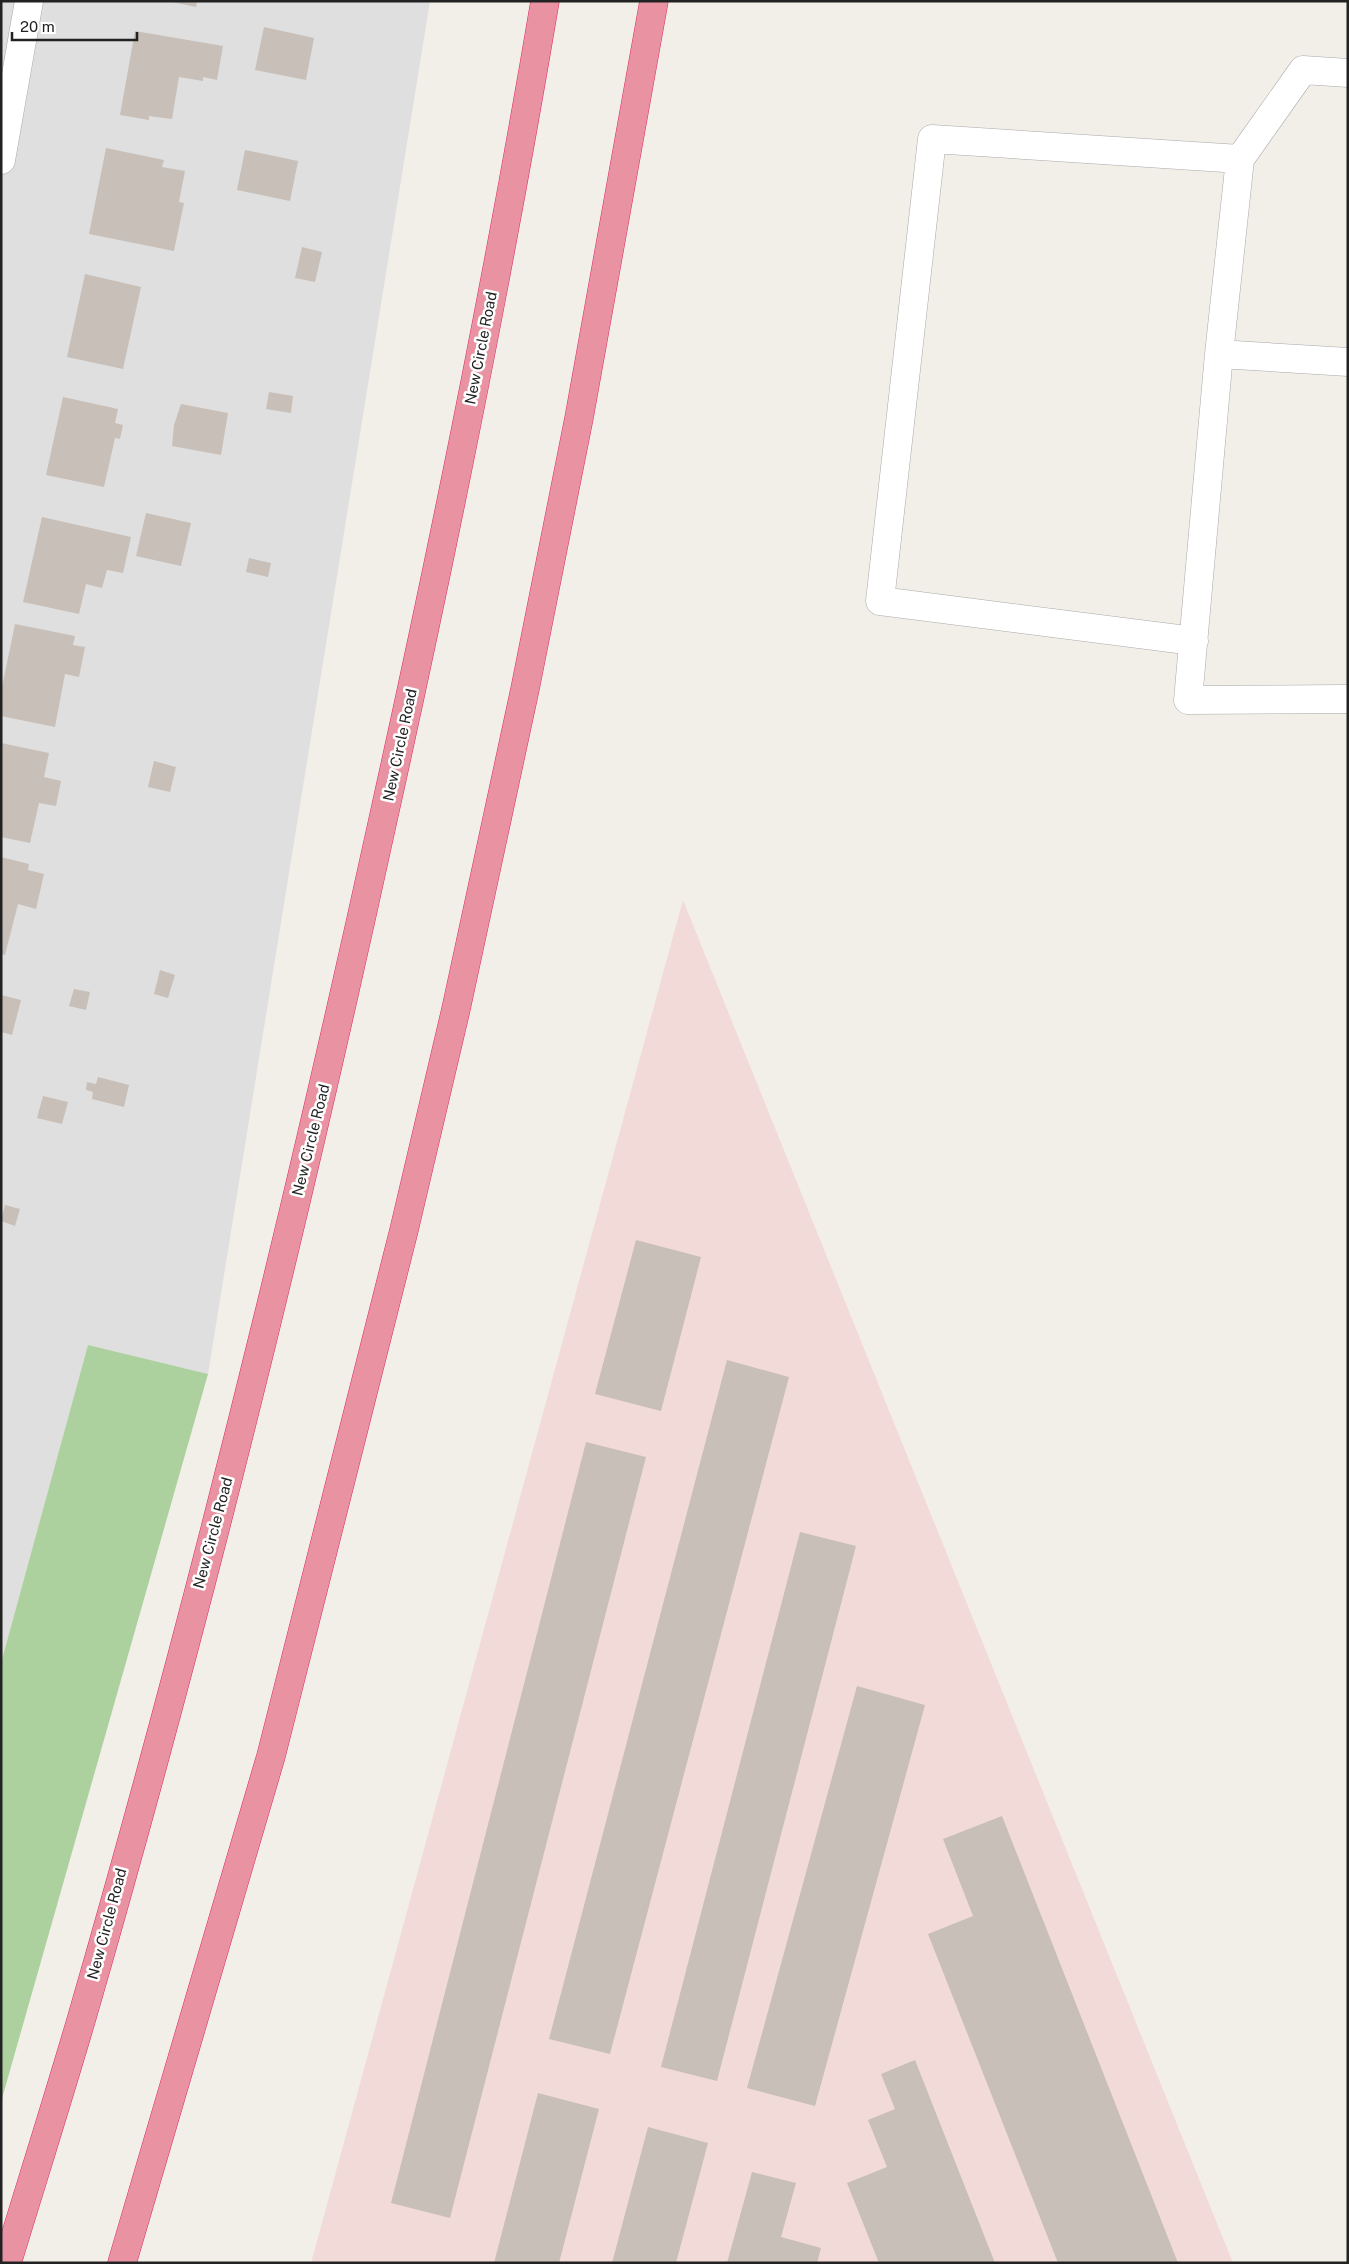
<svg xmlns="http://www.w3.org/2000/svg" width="1349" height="2264" font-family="'Public Sans',sans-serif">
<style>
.residential{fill:#e0dfdf}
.commercial{fill:#f2dad9}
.forest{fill:#add19e}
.building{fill:#c7bfb8}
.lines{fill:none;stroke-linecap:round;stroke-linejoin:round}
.minor-casing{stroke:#a9a9a9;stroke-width:29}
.highway-casing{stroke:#dc2a67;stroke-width:29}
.minor{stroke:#fff;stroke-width:28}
.highway{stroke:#e892a2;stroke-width:28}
.labels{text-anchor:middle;stroke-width:5;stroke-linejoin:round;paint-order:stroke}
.street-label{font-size:15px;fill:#222;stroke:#fff}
</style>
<rect width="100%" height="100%" fill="#f2efe9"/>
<path class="residential" d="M1,1H430L208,1374L88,1346L1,1663Z"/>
<path class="commercial" d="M683,900L1233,2263H311Z"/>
<path class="forest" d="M88,1345L208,1374L1,2102V1663Z"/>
<path class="building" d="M168,1H197L196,7Z
M264,27L314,38L306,80L255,70Z
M135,31L223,46L217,80L203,77V81L179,77L172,119L149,116V120L120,115Z
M106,148L164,160L162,167L185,171L179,202L184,203L174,251L89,234Z
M245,150L298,161L290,201L237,190Z
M302,247L322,252L315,282L295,278Z
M85,274L141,287L123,369L67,357Z
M269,392L293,396L291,413L266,409Z
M63,397L118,409L115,423L123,425L120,439L115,438L104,487L46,475Z
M181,404L228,413L221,455L172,446L174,425Z
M146,513L191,523L181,566L136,556Z
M42,517L131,537L123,573L107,570L102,588L86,584L79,614L23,602Z
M249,558L271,563L268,577L246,572Z
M15,624L75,636L73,645L85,647L79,677L65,674L55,727L1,716V692Z
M1,743L49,753L44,777L61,781L56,806L39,803L30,843L1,837Z
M154,761L176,767L170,792L148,787Z
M1,857L29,864L28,870L44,874L36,909L18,904L5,955L1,954Z
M160,970L175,975L168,998L154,994Z
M74,989L90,992L86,1010L69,1006Z
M1,995L21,1000L12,1035L1,1032Z
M98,1077L129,1085L124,1107L92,1099L93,1092L86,1090L87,1082L96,1084Z
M43,1096L68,1102L62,1124L37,1118Z
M5,1205L20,1209L15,1226L1,1221Z
M636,1240L701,1257L661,1411L595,1394Z
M727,1360L789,1377L610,2054L549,2039Z
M586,1442L646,1457L450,2218L391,2203Z
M800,1532L856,1546L717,2081L661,2067Z
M857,1686L925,1705L815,2106L747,2088Z
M1002,1816L1178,2263H1058L928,1934L973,1916L943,1839Z
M915,2060L995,2263H879L847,2183L887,2167L868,2120L895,2109L881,2074Z
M538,2093L599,2109L559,2263H494Z
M648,2127L708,2143L676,2263H612Z
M752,2172L796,2183L781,2237L821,2248L817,2263H727Z"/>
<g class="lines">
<defs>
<path id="minor" d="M1348,73L1303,70L1240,159L1219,354L1188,700L1348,699
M1,160L29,1
M1219,354L1348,362
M1194,641L880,601L932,139L1240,159"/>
<path id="highway" d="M7,2263C32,2181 58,2099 82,2017C197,1620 296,1218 384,815C444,545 499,274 545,1
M122,2263L271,1756L404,1230L456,1009L525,689L579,418L654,1"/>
</defs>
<use href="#minor" class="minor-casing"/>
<use href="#highway" class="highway-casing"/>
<use href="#minor" class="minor"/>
<use href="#highway" class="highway"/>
</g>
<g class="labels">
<g class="street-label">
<text transform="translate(481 348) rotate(-79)" y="5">New Circle Road</text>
<text transform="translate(400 745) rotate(-78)" y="5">New Circle Road</text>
<text transform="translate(311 1140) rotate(-76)" y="5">New Circle Road</text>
<text transform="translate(213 1533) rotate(-75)" y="5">New Circle Road</text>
<text transform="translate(107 1924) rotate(-75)" y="5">New Circle Road</text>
</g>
</g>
<rect width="1349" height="2264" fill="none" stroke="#222222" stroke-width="5"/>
<path d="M12 32v8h125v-8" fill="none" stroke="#222222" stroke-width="2.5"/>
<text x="20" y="32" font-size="15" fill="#222222" stroke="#ffffff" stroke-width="4" paint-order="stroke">20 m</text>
</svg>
